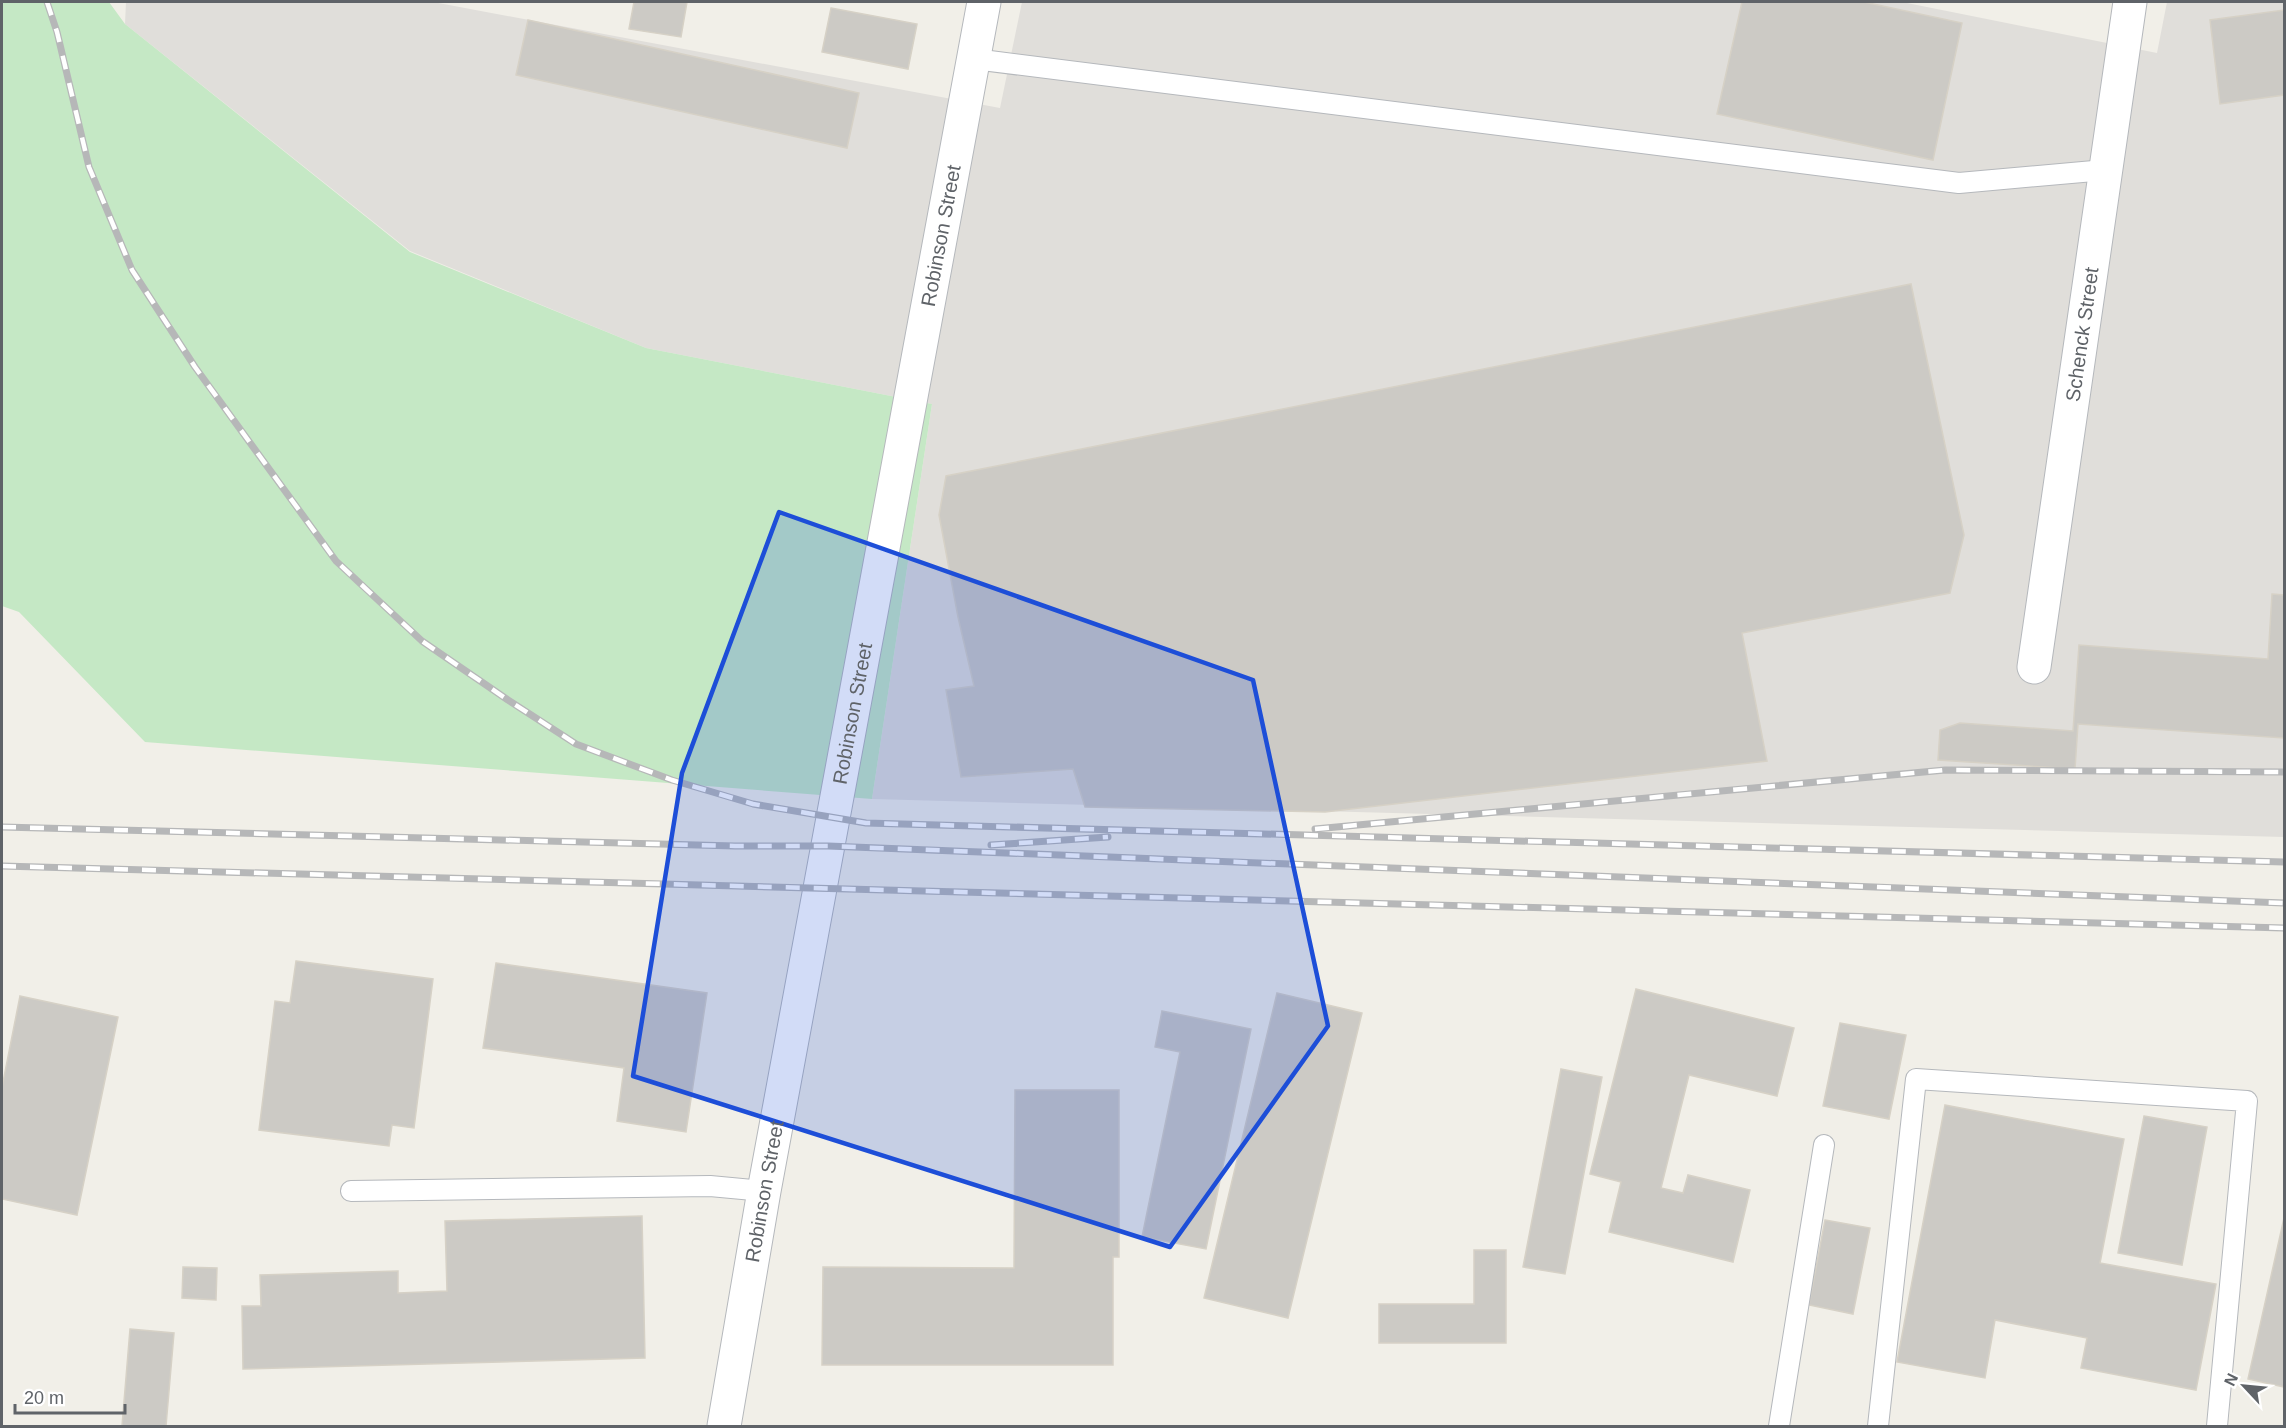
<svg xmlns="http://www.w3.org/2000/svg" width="2286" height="1428" font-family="Helvetica,sans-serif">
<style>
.industrial{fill:#e0deda}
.green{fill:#c5e8c5}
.building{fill:#cccac5;stroke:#d6d1c6;stroke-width:1.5}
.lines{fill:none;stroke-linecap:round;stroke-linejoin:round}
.service-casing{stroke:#b5b8bc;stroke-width:22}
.minor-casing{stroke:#b5b8bc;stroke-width:35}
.tertiary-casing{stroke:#b5b8bc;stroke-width:35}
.service{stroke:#fff;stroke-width:20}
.minor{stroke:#fff;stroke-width:33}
.tertiary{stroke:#fff;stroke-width:33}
.rail-casing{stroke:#b6b7b8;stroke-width:7}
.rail{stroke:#fff;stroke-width:4.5;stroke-dasharray:14;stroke-linecap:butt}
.marked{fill:#1d4ed8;fill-opacity:0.2;stroke:#1d4ed8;stroke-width:4.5;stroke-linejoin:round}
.labels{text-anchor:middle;stroke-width:4.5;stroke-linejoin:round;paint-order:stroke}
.street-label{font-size:20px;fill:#5f6368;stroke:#fff}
</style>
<rect width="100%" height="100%" fill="#f1efe8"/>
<path class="industrial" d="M126,2H433L1000,108L1022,2H1902L2157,53L2167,2H2284V837L872,799L932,404L646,348L410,251L125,24Z"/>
<path class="green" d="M2,2H109L125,24L410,252L646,348L932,404L872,799L145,742L19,612L2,606Z"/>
<path class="building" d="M634,2H687L681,37L629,29Z
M1742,2H1864L1962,23L1933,160L1717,114Z
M831,8L917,24L908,69L822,52Z
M2284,10V95L2220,104L2210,20Z
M528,20L859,93L847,148L516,75Z
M1911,284L1964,535L1950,593L1742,633L1767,761L1325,812L1085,807L1073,769L961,777L946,690L974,686L958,617L939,515L946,476Z
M2272,594L2284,595V738L2078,724L2075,769L1938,760L1940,730L1960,723L2073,731L2079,645L2268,659Z
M296,961L433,979L414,1128L392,1125L389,1146L259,1130L275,1001L290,1003Z
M496,963L707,993L686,1132L617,1121L624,1068L483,1048Z
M1636,989L1794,1028L1777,1096L1689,1075L1661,1188L1683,1193L1688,1175L1750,1190L1733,1262L1609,1232L1621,1182L1590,1174Z
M1277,993L1362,1013L1288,1318L1204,1298Z
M20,996L118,1017L77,1215L2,1199V1087Z
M1162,1011L1251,1029L1206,1249L1142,1237L1180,1052L1155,1047Z
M1840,1023L1906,1035L1889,1119L1823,1106Z
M1561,1069L1602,1077L1565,1274L1523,1267Z
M1015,1090H1119V1257H1113V1365H822L823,1267L1014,1268Z
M1945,1105L2124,1139L2100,1263L2216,1284L2196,1390L2081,1368L2087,1338L1995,1320L1985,1378L1897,1362Z
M2144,1116L2207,1127L2182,1265L2118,1253Z
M642,1216L645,1358L243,1369L242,1306H261L260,1275L398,1271V1293L447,1291L445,1221Z
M2284,1218V1387L2248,1379Z
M1825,1220L1870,1228L1853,1314L1809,1305Z
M1474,1250H1506V1343H1379V1304H1474Z
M183,1267L217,1268L216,1300L182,1298Z
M130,1329L174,1333L166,1426H122Z"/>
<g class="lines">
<defs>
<path id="service" d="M974,59L1959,183L2105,170
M351,1191L710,1186L764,1191
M1779,1426L1824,1145
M1878,1426L1916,1079L2247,1101L2217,1426"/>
<g id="minor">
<path id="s1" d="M2034,667L2130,2"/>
</g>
<g id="tertiary">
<path id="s2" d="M724,1426L764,1191L984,2"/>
</g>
</defs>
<use href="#service" class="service-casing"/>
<use href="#minor" class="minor-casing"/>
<use href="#tertiary" class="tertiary-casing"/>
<use href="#service" class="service"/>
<use href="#minor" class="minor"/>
<use href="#tertiary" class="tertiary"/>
<defs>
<path id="rail" d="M47,2L57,32L89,167L132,270L195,367L336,561L422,641L508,700L576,744L672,780L753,804L866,823L2284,862
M2,827L735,846H828L2284,903
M1315,829L1945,770L2284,772
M991,845L1108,837
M2,866L2284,928"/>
</defs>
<use href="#rail" class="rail-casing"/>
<use href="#rail" class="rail"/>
</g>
<path class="marked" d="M779,512L1253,680L1328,1026L1170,1247L633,1076L682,773Z"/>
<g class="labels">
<g class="street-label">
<text dy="7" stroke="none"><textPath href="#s2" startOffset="1210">Robinson Street</textPath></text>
<text dy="7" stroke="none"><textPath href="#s1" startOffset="336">Schenck Street</textPath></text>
<text dy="7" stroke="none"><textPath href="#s2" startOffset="724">Robinson Street</textPath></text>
<text dy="7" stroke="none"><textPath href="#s2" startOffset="238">Robinson Street</textPath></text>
</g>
</g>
<rect width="2286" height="1428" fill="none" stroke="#5f6368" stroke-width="6"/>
<g transform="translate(2244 1386) rotate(296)" stroke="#ffffff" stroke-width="4.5" paint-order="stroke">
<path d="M0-4.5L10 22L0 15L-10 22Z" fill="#5f6368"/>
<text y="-9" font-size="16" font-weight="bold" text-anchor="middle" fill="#5f6368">N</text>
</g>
<path d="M15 1404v9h110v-9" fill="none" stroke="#5f6368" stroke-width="3"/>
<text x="24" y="1404" font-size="18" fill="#5f6368" stroke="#ffffff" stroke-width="4.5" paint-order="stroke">20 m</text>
</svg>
